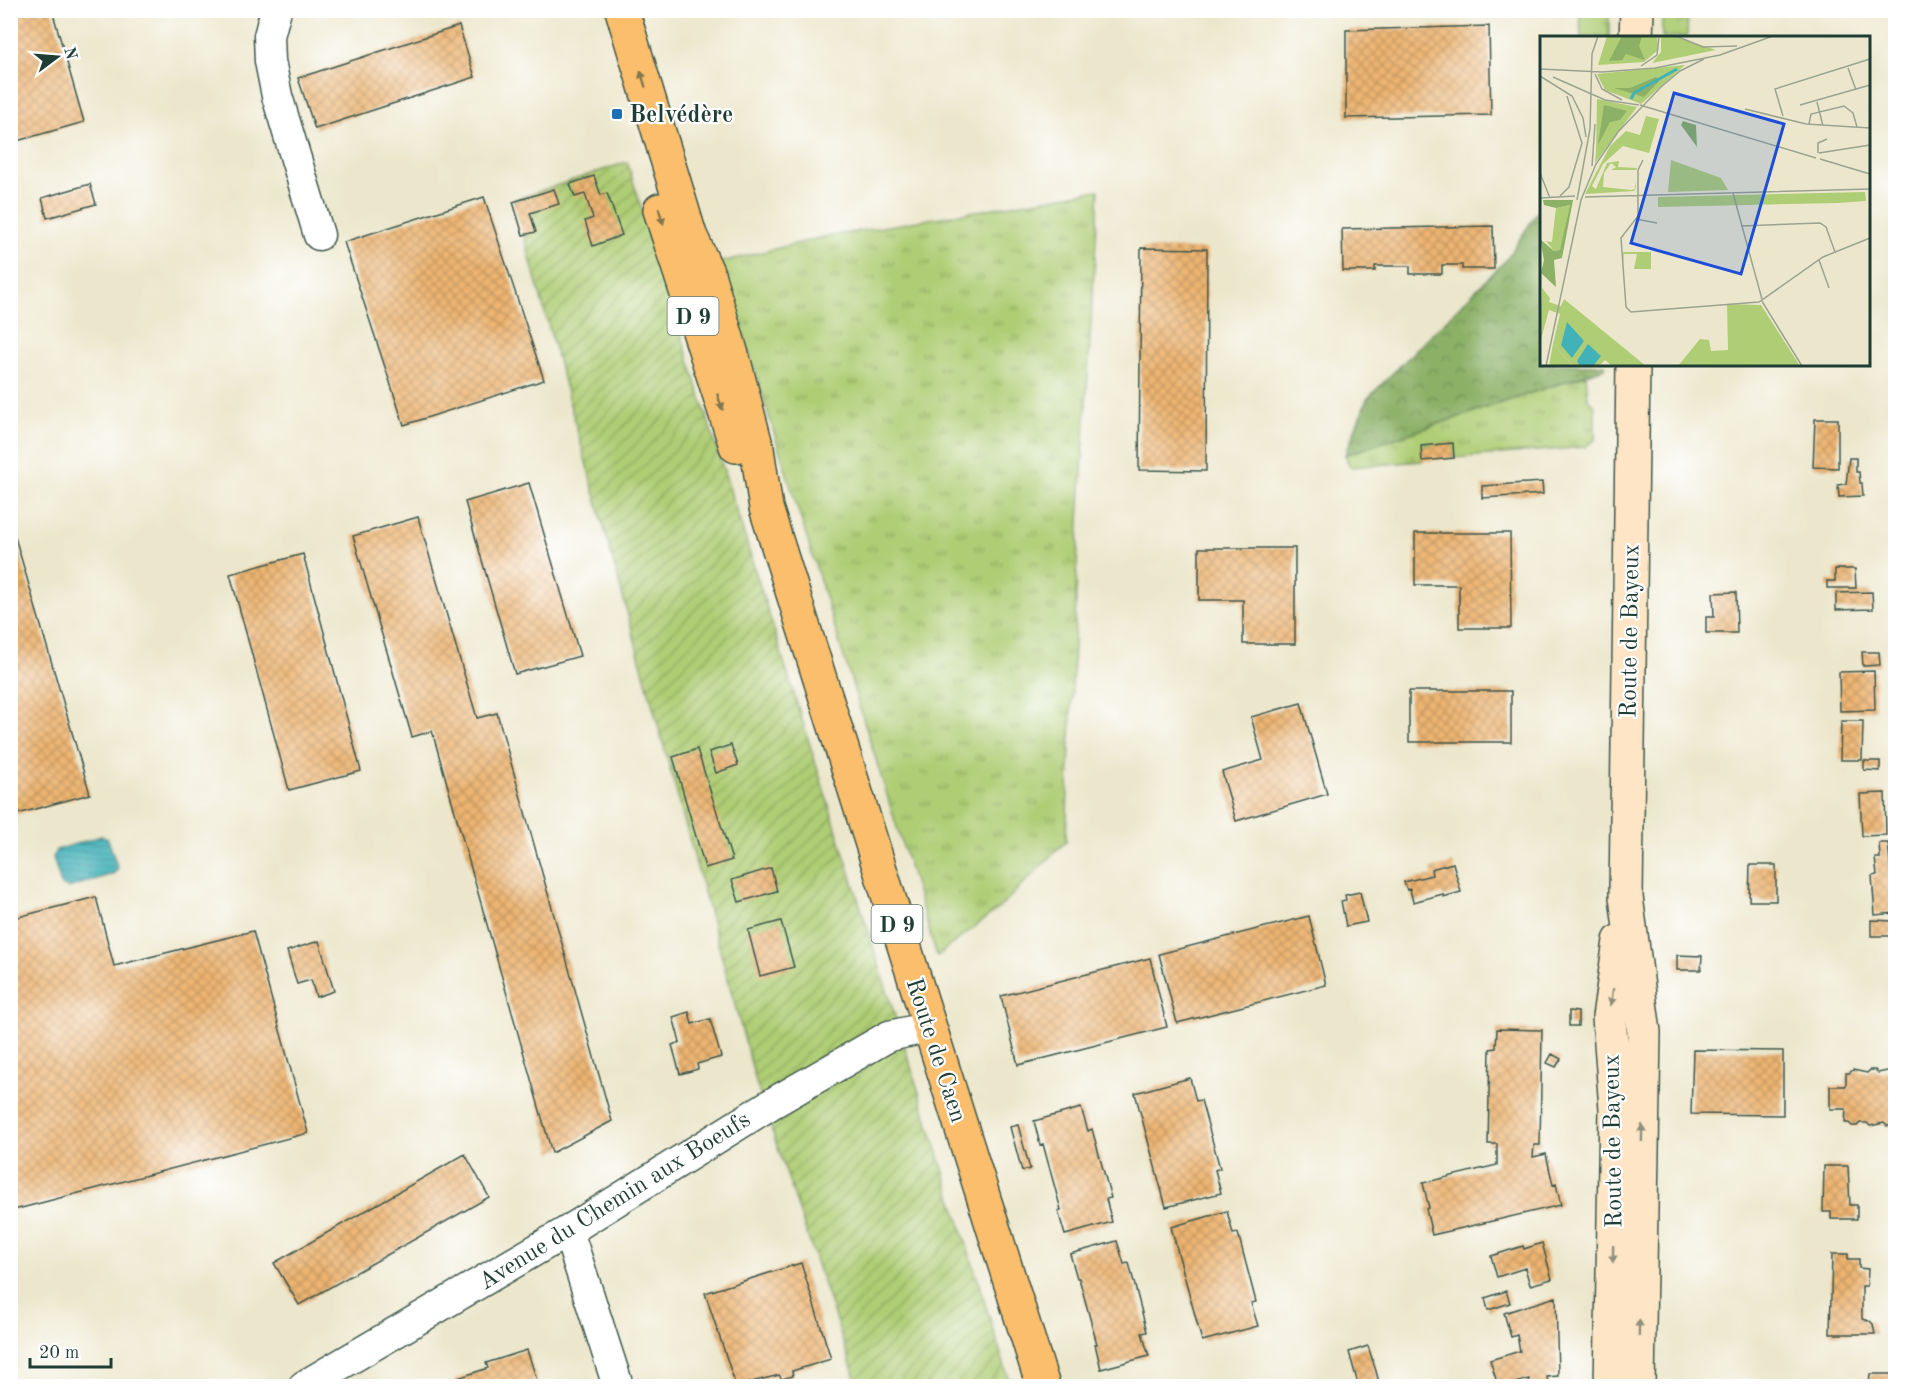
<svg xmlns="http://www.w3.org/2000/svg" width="1906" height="1397" font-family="'Old Standard TT',serif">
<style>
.grass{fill:url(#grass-tufts);stroke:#678554;stroke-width:1.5}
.forest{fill:url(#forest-crowns);stroke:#55764d;stroke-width:1.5}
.garden{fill:url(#garden-furrows);stroke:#678554;stroke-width:1.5}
.water{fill:url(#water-rules);stroke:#307876;stroke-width:1.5}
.building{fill:url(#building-cross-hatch)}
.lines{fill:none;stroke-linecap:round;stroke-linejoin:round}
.street-casing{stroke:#3e564b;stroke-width:33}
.secondary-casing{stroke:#3e564b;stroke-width:36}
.primary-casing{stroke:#3e564b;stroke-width:36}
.street{stroke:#fff;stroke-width:30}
.secondary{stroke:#fde5c5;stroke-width:33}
.primary{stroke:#fabe6d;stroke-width:33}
.oneway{fill:#82774e}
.oneway2{fill:#8e917c}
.poi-dot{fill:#1f6fb2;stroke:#fff;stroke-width:2}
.labels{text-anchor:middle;stroke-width:4.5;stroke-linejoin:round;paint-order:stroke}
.shield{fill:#fff;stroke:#627771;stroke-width:1.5}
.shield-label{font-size:22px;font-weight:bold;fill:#1f3d34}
.poi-label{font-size:24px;font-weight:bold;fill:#1f3d34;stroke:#fff;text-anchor:start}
.street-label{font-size:24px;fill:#1f3d34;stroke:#fff}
.inset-river{fill:none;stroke:#42b2b9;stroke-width:3}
.inset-road{fill:none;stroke:#9aa38f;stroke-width:1.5}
.view{fill:#1d4ed8;fill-opacity:0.15;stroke:#1d4ed8;stroke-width:3}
.inset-edge{fill:none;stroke:#1f3d34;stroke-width:3}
</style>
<defs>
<pattern id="grass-tufts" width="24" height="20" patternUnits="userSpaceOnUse" patternTransform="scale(1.5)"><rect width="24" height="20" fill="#afcd74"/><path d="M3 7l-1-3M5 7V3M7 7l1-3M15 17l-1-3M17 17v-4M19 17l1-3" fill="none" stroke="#8ea860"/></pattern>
<pattern id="forest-crowns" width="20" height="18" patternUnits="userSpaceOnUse" patternTransform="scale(1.5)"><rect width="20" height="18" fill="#8bb066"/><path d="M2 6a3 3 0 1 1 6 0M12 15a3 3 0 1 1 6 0" fill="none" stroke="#719055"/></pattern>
<pattern id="garden-furrows" width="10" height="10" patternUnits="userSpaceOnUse" patternTransform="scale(1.5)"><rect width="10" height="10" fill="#afcd74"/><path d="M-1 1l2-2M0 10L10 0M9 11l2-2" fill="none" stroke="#8ea860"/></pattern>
<pattern id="water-rules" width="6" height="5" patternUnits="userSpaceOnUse" patternTransform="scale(1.5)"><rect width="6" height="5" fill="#42b2b9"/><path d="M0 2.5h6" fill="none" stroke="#379297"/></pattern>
<pattern id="building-cross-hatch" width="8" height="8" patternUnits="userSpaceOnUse" patternTransform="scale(1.5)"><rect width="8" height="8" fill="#eeb572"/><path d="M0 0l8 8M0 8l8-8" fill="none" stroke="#c0945e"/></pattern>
</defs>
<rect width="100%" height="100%" fill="#fff"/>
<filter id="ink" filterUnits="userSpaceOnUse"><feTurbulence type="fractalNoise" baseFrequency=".0167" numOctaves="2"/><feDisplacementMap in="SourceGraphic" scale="12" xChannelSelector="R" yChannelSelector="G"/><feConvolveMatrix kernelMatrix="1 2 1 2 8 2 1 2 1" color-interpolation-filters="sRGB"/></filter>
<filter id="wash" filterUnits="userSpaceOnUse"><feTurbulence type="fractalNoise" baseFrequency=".008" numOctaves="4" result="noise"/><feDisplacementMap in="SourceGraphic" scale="24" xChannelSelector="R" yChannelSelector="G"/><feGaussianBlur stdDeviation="1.35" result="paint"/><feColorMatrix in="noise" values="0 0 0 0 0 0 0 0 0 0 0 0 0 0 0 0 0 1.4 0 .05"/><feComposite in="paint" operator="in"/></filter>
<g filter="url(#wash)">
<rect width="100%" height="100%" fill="#ece7cc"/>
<path class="grass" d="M1580,11H1609V37H1581Z
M1662,11H1688L1687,37H1662Z
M1099,190L1079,521L1066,841L1000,907L937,956L721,262L824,237Z
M1586,375L1588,399L1595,407V440L1585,447L1454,458L1453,443L1421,446L1422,461L1350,467L1345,455Z"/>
<path class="forest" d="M1541,207L1542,364L1605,365V368L1345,455L1367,399L1506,260Z"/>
<path class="garden" d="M627,162L1011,1386H858L758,1089L514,200Z"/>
<path class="water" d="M101,836L108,839L118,869L113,874L68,888L61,885L53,857L56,850Z"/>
<g id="blocks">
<path class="building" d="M10,10H52L84,122L10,143Z
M459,26L475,77L315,129L298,78Z
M1489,26L1491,115L1346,118V30Z
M594,176L601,195L607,193L622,235L593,246L585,221L593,218L585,194L575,197L570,184Z
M90,184L96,204L47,218L42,198Z
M554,189L559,204L530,213L536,232L523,235L513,202Z
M484,197L544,380L404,425L344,242Z
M1493,226L1494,269H1462V265H1442V274H1410V266H1375V271H1343L1342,229Z
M1141,248L1207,249L1206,471L1139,470Z
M1815,419H1838V468L1813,467Z
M1453,443L1454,458L1422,461L1421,446Z
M1849,458H1856V472H1859L1860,483H1862L1863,496L1839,497L1838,485L1846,484Z
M1542,482L1543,494L1482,498V486Z
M529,483L580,656L515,674L465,502Z
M418,517L477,718L497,713L612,1121L552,1153L432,731L412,737L353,536Z
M10,520L90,794L10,816Z
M1415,533H1510L1511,628H1459V585H1415Z
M1199,548H1295V644H1243V600H1199Z
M303,554L361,771L289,790L230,574Z
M1835,569H1855L1856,588H1827V581H1835Z
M1736,592L1737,633H1706V617H1714L1713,593Z
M1872,592L1873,609L1836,610V593Z
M1862,652H1879L1880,665L1863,666Z
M1874,671L1875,710L1840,711L1839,672Z
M1409,691H1511V742H1409Z
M1301,703L1327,794L1236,821L1222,772L1263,760L1251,717Z
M1841,721H1863L1862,760H1840Z
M731,745L738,765L716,773L709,752Z
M697,749L732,860L705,868L673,757Z
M1864,761H1880V771L1864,770Z
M1885,793L1886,835L1862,836L1860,794Z
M1879,843H1888L1891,874H1894L1896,913L1875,915L1872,876L1877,875L1875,858H1880Z
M1453,863L1461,892L1443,897V894L1413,902L1410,889L1407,890L1404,882L1432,875L1431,869Z
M1750,865H1776V901H1749Z
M771,868L777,891L739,902L732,880Z
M1360,892L1367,922L1346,926L1341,901L1346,900L1345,895Z
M96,897L114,966L253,931L308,1133L10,1211V919Z
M1309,916L1326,985L1177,1023L1159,954Z
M1871,920L1893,921V936H1871Z
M781,921L794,967L760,976L748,930Z
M319,941L334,991L316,997L311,980L297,984L287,951Z
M1677,955L1702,956L1701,970H1677Z
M1150,958L1167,1027L1018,1065L1001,996Z
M1569,1011L1578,1012V1026H1569Z
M689,1012L692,1024L710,1019L721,1057L697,1064L698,1069L680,1074L672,1045L680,1042L673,1017Z
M1497,1029L1542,1030L1540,1145H1534L1533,1157L1546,1154L1553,1185L1556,1184L1561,1205L1432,1235L1426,1209L1429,1208L1423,1183L1497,1165V1144H1488L1490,1049L1496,1048Z
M1693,1050L1783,1051V1115L1691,1114Z
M1552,1054L1561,1059L1556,1067L1547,1063Z
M1853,1070L1867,1073L1870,1070H1875L1878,1073L1892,1070L1896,1073V1123L1892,1126H1887L1884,1123L1870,1126L1867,1123H1860L1857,1126H1852L1849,1123H1845L1846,1109H1830V1086H1846V1073H1849Z
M1190,1078L1196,1101L1201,1100L1220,1168L1215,1170L1221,1193L1166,1207L1135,1093Z
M1081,1108L1088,1131L1092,1129L1111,1198L1106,1199L1112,1222L1065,1235L1058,1211L1061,1210L1043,1144L1040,1145L1034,1121Z
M1018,1125L1030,1169L1022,1171L1010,1127Z
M465,1154L489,1197L299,1305L274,1263Z
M1824,1166H1848L1850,1205H1857V1219H1831V1212H1823Z
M1227,1211L1233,1234L1238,1233L1256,1302L1251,1303L1258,1326L1202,1341L1171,1227Z
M1891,1239H1896V1267H1891Z
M1117,1241L1124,1264L1129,1263L1147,1332L1142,1333L1149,1356L1101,1369L1095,1344H1097L1079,1278H1077L1070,1254Z
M1542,1243L1552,1279L1530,1285L1525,1268L1497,1277L1491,1256L1523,1246L1524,1249Z
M1832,1254H1848V1259H1859V1268L1868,1269L1867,1286H1862V1319L1870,1321L1873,1324L1875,1334H1830Z
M801,1263L831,1359L792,1371L793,1376L782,1379L779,1375L736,1386L705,1293Z
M1506,1291L1510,1303L1488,1310L1485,1298Z
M1556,1297L1558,1376L1547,1377L1549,1386H1531L1529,1379L1505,1386H1498L1490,1360L1520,1351L1517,1335L1511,1337L1504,1313Z
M1368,1346L1376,1371L1380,1386H1364L1363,1382L1358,1384L1349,1352Z
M527,1350L537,1380L533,1381L535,1386H457L455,1379L488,1368L486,1363Z
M1870,1374H1896V1386H1869Z"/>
</g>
</g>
<g filter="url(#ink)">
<use href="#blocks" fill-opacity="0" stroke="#3e564b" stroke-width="1.5"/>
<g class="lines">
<defs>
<path id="street" d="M276,10L269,36L270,61L277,96L319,235
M568,1231L618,1386
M304,1386L568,1231L771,1104L889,1036L930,1027"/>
<path id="secondary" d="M1636,38L1637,10
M1633,364L1626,897L1644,1032L1638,1386
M1611,1386L1616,1109L1609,1017L1620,941"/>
<path id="primary" d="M622,10L690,235L708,274L735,365L757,449L766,508L1043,1386
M660,210L736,446"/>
</defs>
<use href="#street" class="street-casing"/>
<use href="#secondary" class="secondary-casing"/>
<use href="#primary" class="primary-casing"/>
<use href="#street" class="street"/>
<use href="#secondary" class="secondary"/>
<use href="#primary" class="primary"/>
</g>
<defs><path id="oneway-solid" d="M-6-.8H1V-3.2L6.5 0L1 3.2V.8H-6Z" transform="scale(1.5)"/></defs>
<g class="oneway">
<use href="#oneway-solid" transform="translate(643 79) rotate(-107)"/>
<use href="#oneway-solid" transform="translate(661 216) rotate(73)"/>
<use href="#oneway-solid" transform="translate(720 402) rotate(71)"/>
</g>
<g class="oneway2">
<use href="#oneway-solid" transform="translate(1612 997) rotate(98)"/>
<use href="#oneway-solid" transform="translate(1642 1133) rotate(-89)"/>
<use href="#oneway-solid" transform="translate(1613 1254) rotate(91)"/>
<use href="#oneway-solid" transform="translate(1639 1328) rotate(-89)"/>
</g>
</g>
<rect class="poi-dot" x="611" y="108" width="12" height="12" rx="3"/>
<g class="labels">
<g class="shield">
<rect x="667.5" y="297" width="51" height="38" rx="4.5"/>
<rect x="871.5" y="905" width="51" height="38" rx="4.5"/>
</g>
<g class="shield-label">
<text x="693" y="324">D 9</text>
<text x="897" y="932">D 9</text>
</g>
<g class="poi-label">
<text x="629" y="122">Belvédère</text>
</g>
<g class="street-label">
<text transform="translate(1629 631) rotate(-89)" y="8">Route de Bayeux</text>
<text transform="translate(937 1050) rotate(72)" y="8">Route de Caen</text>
<text transform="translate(1612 1141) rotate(-91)" y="8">Route de Bayeux</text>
<text transform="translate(614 1200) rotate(-32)" y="8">Avenue du Chemin aux Boeufs</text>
</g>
</g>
<g transform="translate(1540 36)">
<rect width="330" height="330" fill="#ece7cc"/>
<path d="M67,0H117L118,14L104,26L58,29ZM121,0H133L176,14L112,27L121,16ZM145,29L101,68L65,54L57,38ZM57,63L97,71L55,127L56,116ZM106,80L119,83L109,117L83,110L63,128L52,150L56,153L67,127L79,125L78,131L97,132L96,134H71L76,131L71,127L64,137L63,151L91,154L95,153L96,145V152L94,155L45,158L70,110L86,95L100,99ZM131,124L181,142L188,154L128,156ZM30,169L22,207L20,214L14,215L6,205L12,206L16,172ZM83,216H111V233H94L97,218H84V228ZM187,268L221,269L260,330H138L160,303L169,304L171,315L188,314ZM13,308L31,328V330H9Z" fill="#afcd74"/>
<path d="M82,0H102L99,10L105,24L86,18L82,24L69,25ZM116,41L120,44L104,61L74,52H90ZM64,69L87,75L80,84L70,86L58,109ZM143,85L156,89L157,111L141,89ZM3,164H33L22,222L14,224L16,251L1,237L4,224L0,203L14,215L20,214L30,169L16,172L4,169Z" fill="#8bb066"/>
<path d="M2,252L10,262L9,266L21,270L24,263L106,330H72L65,324L59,330H33L13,308L20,278L9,274L0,307Z" fill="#afcd74"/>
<path d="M325,156L326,165L298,167L118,171V161Z" fill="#afcd74"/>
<path d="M27,286L44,305L32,322L21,309ZM48,308L61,320L53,330H40L37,325Z" fill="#42b2b9"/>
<path class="inset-river" d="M91,63L94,57L137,33"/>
<path class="inset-road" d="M136,0L163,11L197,10M101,30L117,19L119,0M308,32L316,54M0,33L62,36L115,32L180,19L233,0M55,38L62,53L82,64M0,40L32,60L43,82L46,101M13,41L65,64L99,69M277,66L283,90M100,69L276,122M260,69L330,49M205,73L266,88L330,92M243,80L235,53L330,23M269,88L271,78L304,70L313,77L317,91M278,117V107L287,103M279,117L330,109M280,123L330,138M103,124L98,134V180L81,202L86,271L91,276L219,266L283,221L330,202M52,130L55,88M0,137L10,162M193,157L223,267L262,330M20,160L29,151L42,107L27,60M45,161L330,153M0,162L35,160M37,164L50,93L52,18L58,0M96,183L117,187M201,190L280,187L286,191L295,216M279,224L289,252M6,330L41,164L56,128L78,96L121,51L140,35L164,23"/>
<path class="view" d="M134,57L244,88L201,238L91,207Z"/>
<rect width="330" height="330" class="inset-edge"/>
</g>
<rect width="1906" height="1397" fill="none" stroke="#fff" stroke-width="36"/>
<g transform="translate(57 57) rotate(74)" stroke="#ffffff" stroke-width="4.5" paint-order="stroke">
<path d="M0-4.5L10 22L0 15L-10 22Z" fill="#1f3d34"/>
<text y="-9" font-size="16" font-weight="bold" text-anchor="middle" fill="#1f3d34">N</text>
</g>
<path d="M30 1358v9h81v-9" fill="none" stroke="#1f3d34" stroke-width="3"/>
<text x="39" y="1358" font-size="18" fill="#1f3d34" stroke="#ffffff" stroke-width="4.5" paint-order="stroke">20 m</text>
</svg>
